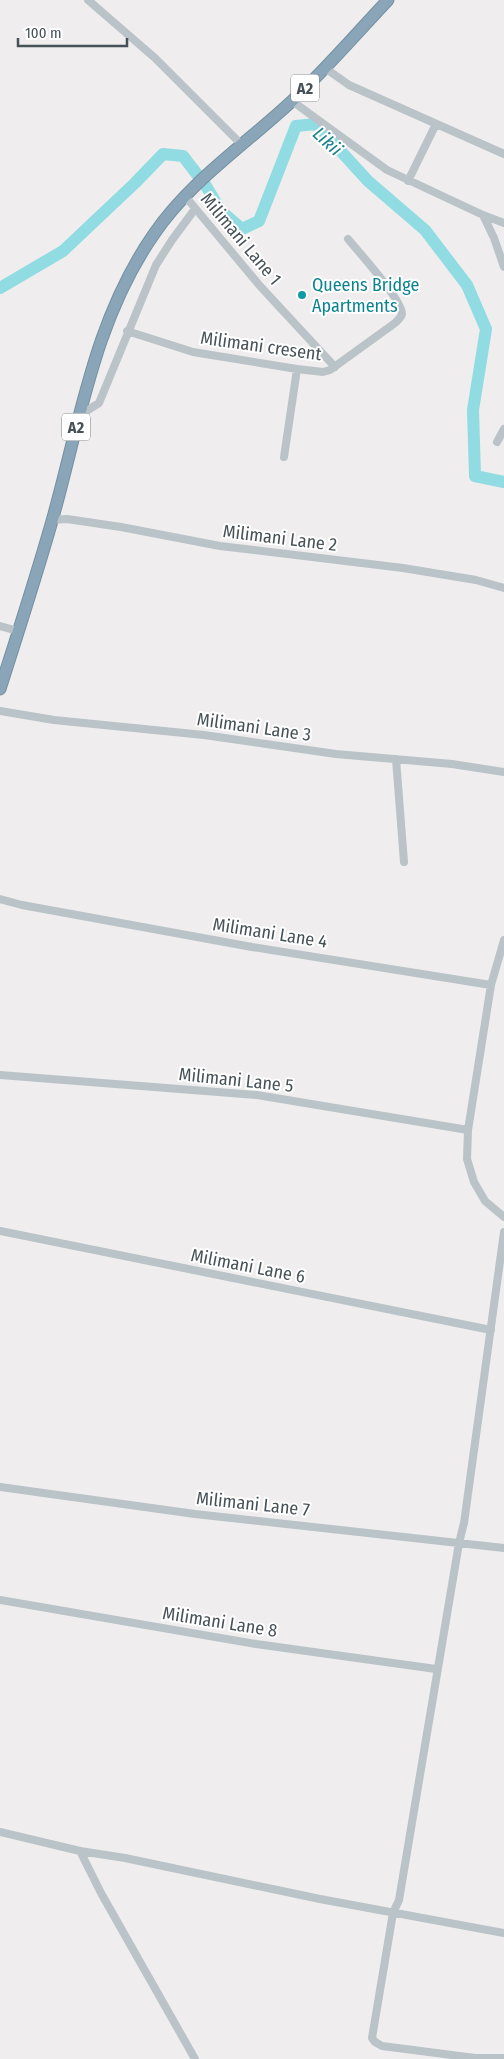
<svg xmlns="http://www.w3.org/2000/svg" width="504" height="2059" font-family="'Fira Sans Condensed',sans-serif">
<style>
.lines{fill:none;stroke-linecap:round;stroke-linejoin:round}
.river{stroke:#90dce2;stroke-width:12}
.highway-casing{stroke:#7490a2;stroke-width:13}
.minor{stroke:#b9c3c8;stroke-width:8}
.highway{stroke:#89a5b7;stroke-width:11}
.culture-dot{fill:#0f9aa8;stroke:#fff;stroke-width:2}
.labels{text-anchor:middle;stroke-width:4;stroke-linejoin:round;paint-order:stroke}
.shield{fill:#fff;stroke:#7e868a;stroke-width:1}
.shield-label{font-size:16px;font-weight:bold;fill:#475258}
.street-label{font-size:18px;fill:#475258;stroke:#fff}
.culture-label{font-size:18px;fill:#0d838f;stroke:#fff;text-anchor:start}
.water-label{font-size:19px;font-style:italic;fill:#19828a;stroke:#fff}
</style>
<rect width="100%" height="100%" fill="#efeded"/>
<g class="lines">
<path class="river" d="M0,288L63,251L135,183L163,154L183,156L206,186L221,211L242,229L259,221L296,126L316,124L368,181L425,230L467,285L486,329L473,410L475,476L504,482"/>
<defs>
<path id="highway" d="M0,689C18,633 36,577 52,521C80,422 94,320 154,234C190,181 246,144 292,101C326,69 356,34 388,0"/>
</defs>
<use href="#highway" class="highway-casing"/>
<path class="minor" d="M88,0L155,58L242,145
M325,68L349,85L504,154
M292,101L387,170L483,215L494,238L504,267
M408,181L436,124
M185,196L260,286L335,367
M483,215L504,223
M127,331L193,352L297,369L323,372L330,370L395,323C398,320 401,318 402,314C403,301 358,251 348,239
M80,415L99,403L156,265L172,240L195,209
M497,442L504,429
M284,457L297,369
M52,520L67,519L121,527L220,546L403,568L476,580L504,588
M0,626L18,631
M0,711L54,720L204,735L336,754L452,764L504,772
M396,759L404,862
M0,899L22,905L252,947L491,985L504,940
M491,985L468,1130L467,1159L474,1182L485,1201L504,1217
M0,1075L257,1095L468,1130
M0,1231L491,1330
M504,1232L464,1523L459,1543L399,1900L393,1913L372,2038L375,2042L382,2046L475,2058H504
M0,1487L195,1514L504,1548
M0,1600L256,1644L436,1669
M0,1832L80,1851L125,1858L320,1899L504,1933
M80,1851L101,1893L195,2059"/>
<use href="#highway" class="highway"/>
</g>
<circle class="culture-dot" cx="302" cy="295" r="5"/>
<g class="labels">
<g class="shield">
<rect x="291" y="74.5" width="28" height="27" rx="4"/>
<rect x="62" y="413.5" width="28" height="27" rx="4"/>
</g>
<g class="shield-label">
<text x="305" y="94">A2</text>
<text x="76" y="433">A2</text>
</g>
<g class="street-label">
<text transform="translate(241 239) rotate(50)" y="6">Milimani Lane 1</text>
<text transform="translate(261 346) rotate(8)" y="6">Milimani cresent</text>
<text transform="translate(280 538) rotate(7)" y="6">Milimani Lane 2</text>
<text transform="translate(254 727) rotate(8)" y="6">Milimani Lane 3</text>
<text transform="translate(270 933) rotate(9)" y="6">Milimani Lane 4</text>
<text transform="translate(236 1080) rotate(6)" y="6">Milimani Lane 5</text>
<text transform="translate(248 1266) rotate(11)" y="6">Milimani Lane 6</text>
<text transform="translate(253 1504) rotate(6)" y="6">Milimani Lane 7</text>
<text transform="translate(220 1622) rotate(9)" y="6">Milimani Lane 8</text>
</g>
<g class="culture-label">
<text x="312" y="291">Queens Bridge<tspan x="312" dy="21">Apartments</tspan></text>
</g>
<g class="water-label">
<text transform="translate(328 141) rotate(43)" y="7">Likii</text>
</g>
</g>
<path d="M18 38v8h109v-8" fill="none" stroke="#475258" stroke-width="2.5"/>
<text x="25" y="38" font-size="15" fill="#475258" stroke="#ffffff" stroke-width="4" paint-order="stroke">100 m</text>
</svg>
